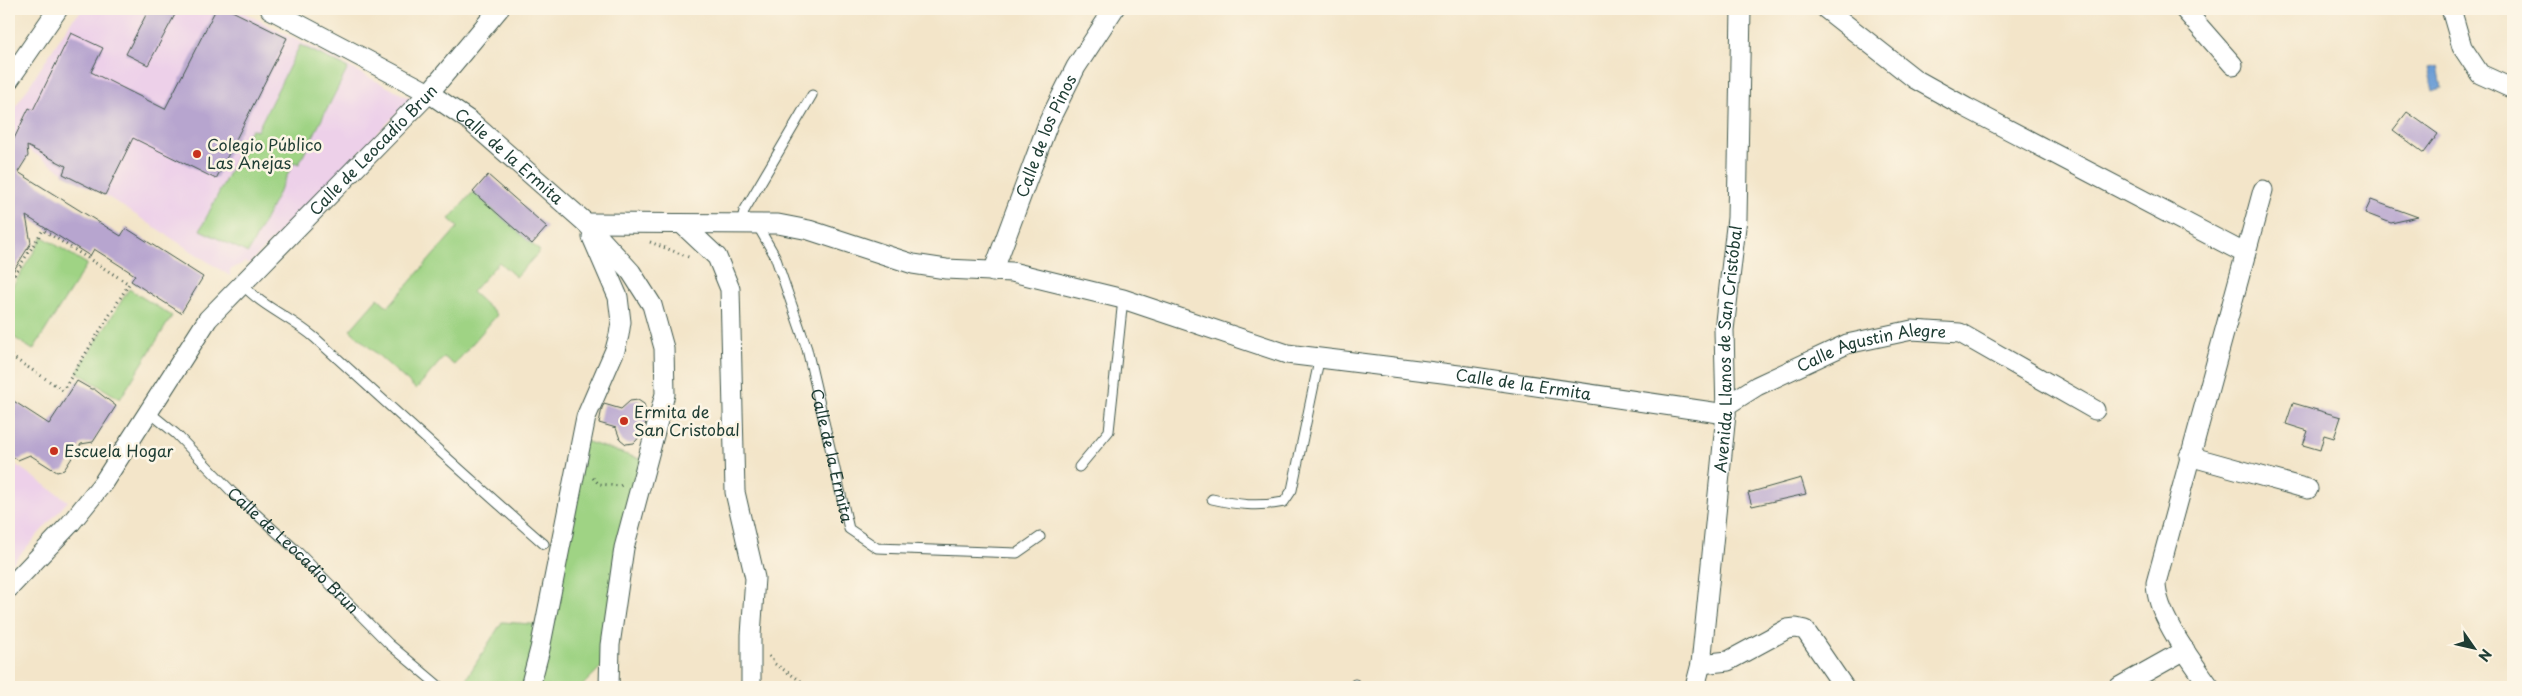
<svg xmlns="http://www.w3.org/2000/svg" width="2522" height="696" font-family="'Playpen Sans',sans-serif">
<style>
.built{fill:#edd0e9}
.green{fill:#9fd384;stroke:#5f885c}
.water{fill:#6a9cd5;stroke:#446c84}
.building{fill:#b7a5cf}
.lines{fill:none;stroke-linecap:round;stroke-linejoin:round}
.lane-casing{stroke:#3f564a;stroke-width:11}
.street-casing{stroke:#3f564a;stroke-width:21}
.path{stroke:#3f564a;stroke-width:3;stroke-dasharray:1 4;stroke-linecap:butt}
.lane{stroke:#fff;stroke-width:9}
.street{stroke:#fff;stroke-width:19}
.poi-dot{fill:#c8321e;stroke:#fcf5e5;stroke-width:2}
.labels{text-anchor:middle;stroke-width:5;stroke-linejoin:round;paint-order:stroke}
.street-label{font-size:16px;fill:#1f3d34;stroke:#fcf5e5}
.poi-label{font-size:16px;fill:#1f3d34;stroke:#fcf5e5;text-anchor:start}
</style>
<rect width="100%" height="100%" fill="#fcf5e5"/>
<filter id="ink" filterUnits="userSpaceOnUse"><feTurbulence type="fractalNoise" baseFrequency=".02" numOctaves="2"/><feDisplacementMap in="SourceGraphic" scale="10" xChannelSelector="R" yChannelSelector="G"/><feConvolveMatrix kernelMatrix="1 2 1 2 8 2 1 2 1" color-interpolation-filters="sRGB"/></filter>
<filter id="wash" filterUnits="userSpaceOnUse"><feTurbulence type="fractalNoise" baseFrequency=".0096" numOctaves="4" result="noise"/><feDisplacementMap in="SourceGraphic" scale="20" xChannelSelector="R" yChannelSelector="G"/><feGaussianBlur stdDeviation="1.12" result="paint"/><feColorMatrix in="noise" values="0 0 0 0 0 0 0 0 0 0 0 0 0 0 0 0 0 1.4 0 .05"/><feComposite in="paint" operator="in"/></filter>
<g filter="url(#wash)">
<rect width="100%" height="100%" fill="#f3e5c9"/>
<path class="built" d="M84,9H237L411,99L249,264L245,262L230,270V276L105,195L82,184L9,137V117L72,20Z
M9,460L68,501L9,567Z"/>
<path class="green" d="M300,45L348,68L299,164L294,162L248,253L200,230L251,129L257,131Z
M473,192L540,251L516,277L499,262L472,292L497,315L454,365L444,357L416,389L350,330L378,298L388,307L458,227L449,219Z
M43,237L87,264L33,350L9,334V292Z
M129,289L172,316L120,399L77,372Z
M582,440L646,461L610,658L581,687H461L502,622L545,625Z"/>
<path class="water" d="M2438,66L2442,88L2433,91L2428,68Z"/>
<g id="blocks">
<path class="building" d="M149,9H178L148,65L126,54Z
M216,9H228L287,38L216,179L133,138L105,195L63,174L66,166L27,146L28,156L18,172L121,236L126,228L203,277L181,313L131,281L135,275L94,249L90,256L26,216L31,243L9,278V149L29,108L33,110L71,33L103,48L91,72L165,109Z
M2407,112L2438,134L2424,153L2393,130Z
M488,175L547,227L532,244L473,192Z
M2371,200L2418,217L2391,223L2365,213Z
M77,381L91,389H94L116,406L93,442L81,444L64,470L57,472L30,455L18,460L9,454V398L49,424Z
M638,400L644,404L647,418L643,433L634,443L626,444L620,439L616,428L599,423L602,408L604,404L621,409L630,401Z
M2293,403L2341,417L2334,438L2324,435L2320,450L2303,445L2308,431L2286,424Z
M1801,478L1806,494L1752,506L1748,493Z"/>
</g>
</g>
<g filter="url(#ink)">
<use href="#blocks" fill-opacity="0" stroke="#3f564a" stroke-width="1"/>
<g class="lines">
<defs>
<g id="lane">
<path d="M741,223L744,211L812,95"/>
<path id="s1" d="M756,223L775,256L807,349L849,529L877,548L1017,553L1040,537"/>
<path d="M242,284C262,307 292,318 315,338C391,407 466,476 544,544"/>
<path id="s2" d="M149,412L176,434L232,492L296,550L389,644L440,687"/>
<path d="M1079,467L1109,431L1123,299"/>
<path d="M1212,499C1238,505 1258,507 1284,502L1292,490L1320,356"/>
<path d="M1355,684V687"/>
</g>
<g id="street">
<path id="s3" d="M270,9L429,93L470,121L586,223L631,272L652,305L664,348L665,394L624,548L610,645L609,687"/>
<path d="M1826,9L1915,79L1967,108L2244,253"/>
<path d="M2184,9L2233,65"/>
<path d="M2451,9L2462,47L2480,74L2513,89"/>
<path d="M9,80L58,9"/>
<path id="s4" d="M586,223L778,224L809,230L913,264L946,269L1012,272L1123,299L1287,354L1467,376L1726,414"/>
<path d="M682,224L717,257L730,289L735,492L755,578L751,635V687"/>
<path id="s5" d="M993,272L1049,121L1076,67L1114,9"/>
<path id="s6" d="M1727,405L1757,386L1847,344L1912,330L1960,333L2095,410"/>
<path d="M2189,456L2308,489"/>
<path id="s7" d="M9,588L70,524L103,483L208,319L429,93L499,9"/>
<path d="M1701,664L1728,661L1787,629L1796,628L1805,630L1844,687"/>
<path d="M530,687L540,649L586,417L615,350L619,335L621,322L618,297L592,237"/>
<path id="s8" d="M1695,687L1701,664L1726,414L1724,330L1737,218L1741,9"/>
<path d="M2119,687L2185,650"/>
<path d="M2210,687C2192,661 2156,615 2156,583L2263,190"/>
</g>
</defs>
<use href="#lane" class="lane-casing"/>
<use href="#street" class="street-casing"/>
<path class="path" d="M650,242L691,258
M9,283L43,230L129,284L63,390L9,355
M593,478L599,484L620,486L623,484
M769,656L775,664L810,687"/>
<use href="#lane" class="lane"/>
<use href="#street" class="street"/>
</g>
</g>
<g class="poi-dot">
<circle cx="197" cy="154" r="5"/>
<circle cx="624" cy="421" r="5"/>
<circle cx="54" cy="451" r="5"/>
</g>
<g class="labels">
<g class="street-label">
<text dy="6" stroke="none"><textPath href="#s5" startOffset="146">Calle de los Pinos</textPath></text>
<text dy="6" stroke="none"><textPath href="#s7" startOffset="572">Calle de Leocadio Brun</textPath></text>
<text dy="6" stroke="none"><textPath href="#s3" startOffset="282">Calle de la Ermita</textPath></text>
<text dy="6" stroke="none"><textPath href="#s8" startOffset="340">Avenida Llanos de San Cristóbal</textPath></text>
<text dy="6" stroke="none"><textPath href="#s6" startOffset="158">Calle Agustin Alegre</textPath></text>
<text dy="6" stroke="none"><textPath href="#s4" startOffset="958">Calle de la Ermita</textPath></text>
<text dy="6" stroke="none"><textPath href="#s1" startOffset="246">Calle de la Ermita</textPath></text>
<text dy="6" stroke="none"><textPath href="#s2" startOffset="200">Calle de Leocadio Brun</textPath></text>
</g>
<g class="poi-label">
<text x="207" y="151">Colegio Público<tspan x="207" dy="18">Las Anejas</tspan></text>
<text x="634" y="418">Ermita de<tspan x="634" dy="18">San Cristobal</tspan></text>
<text x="64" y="457">Escuela Hogar</text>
</g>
</g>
<rect width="2522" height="696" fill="none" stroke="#fcf5e5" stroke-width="30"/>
<g transform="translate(2474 648) rotate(124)" stroke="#fcf5e5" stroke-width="4" paint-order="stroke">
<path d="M0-4L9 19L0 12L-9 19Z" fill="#1f3d34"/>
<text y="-8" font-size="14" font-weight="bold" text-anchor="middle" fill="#1f3d34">N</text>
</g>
</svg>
